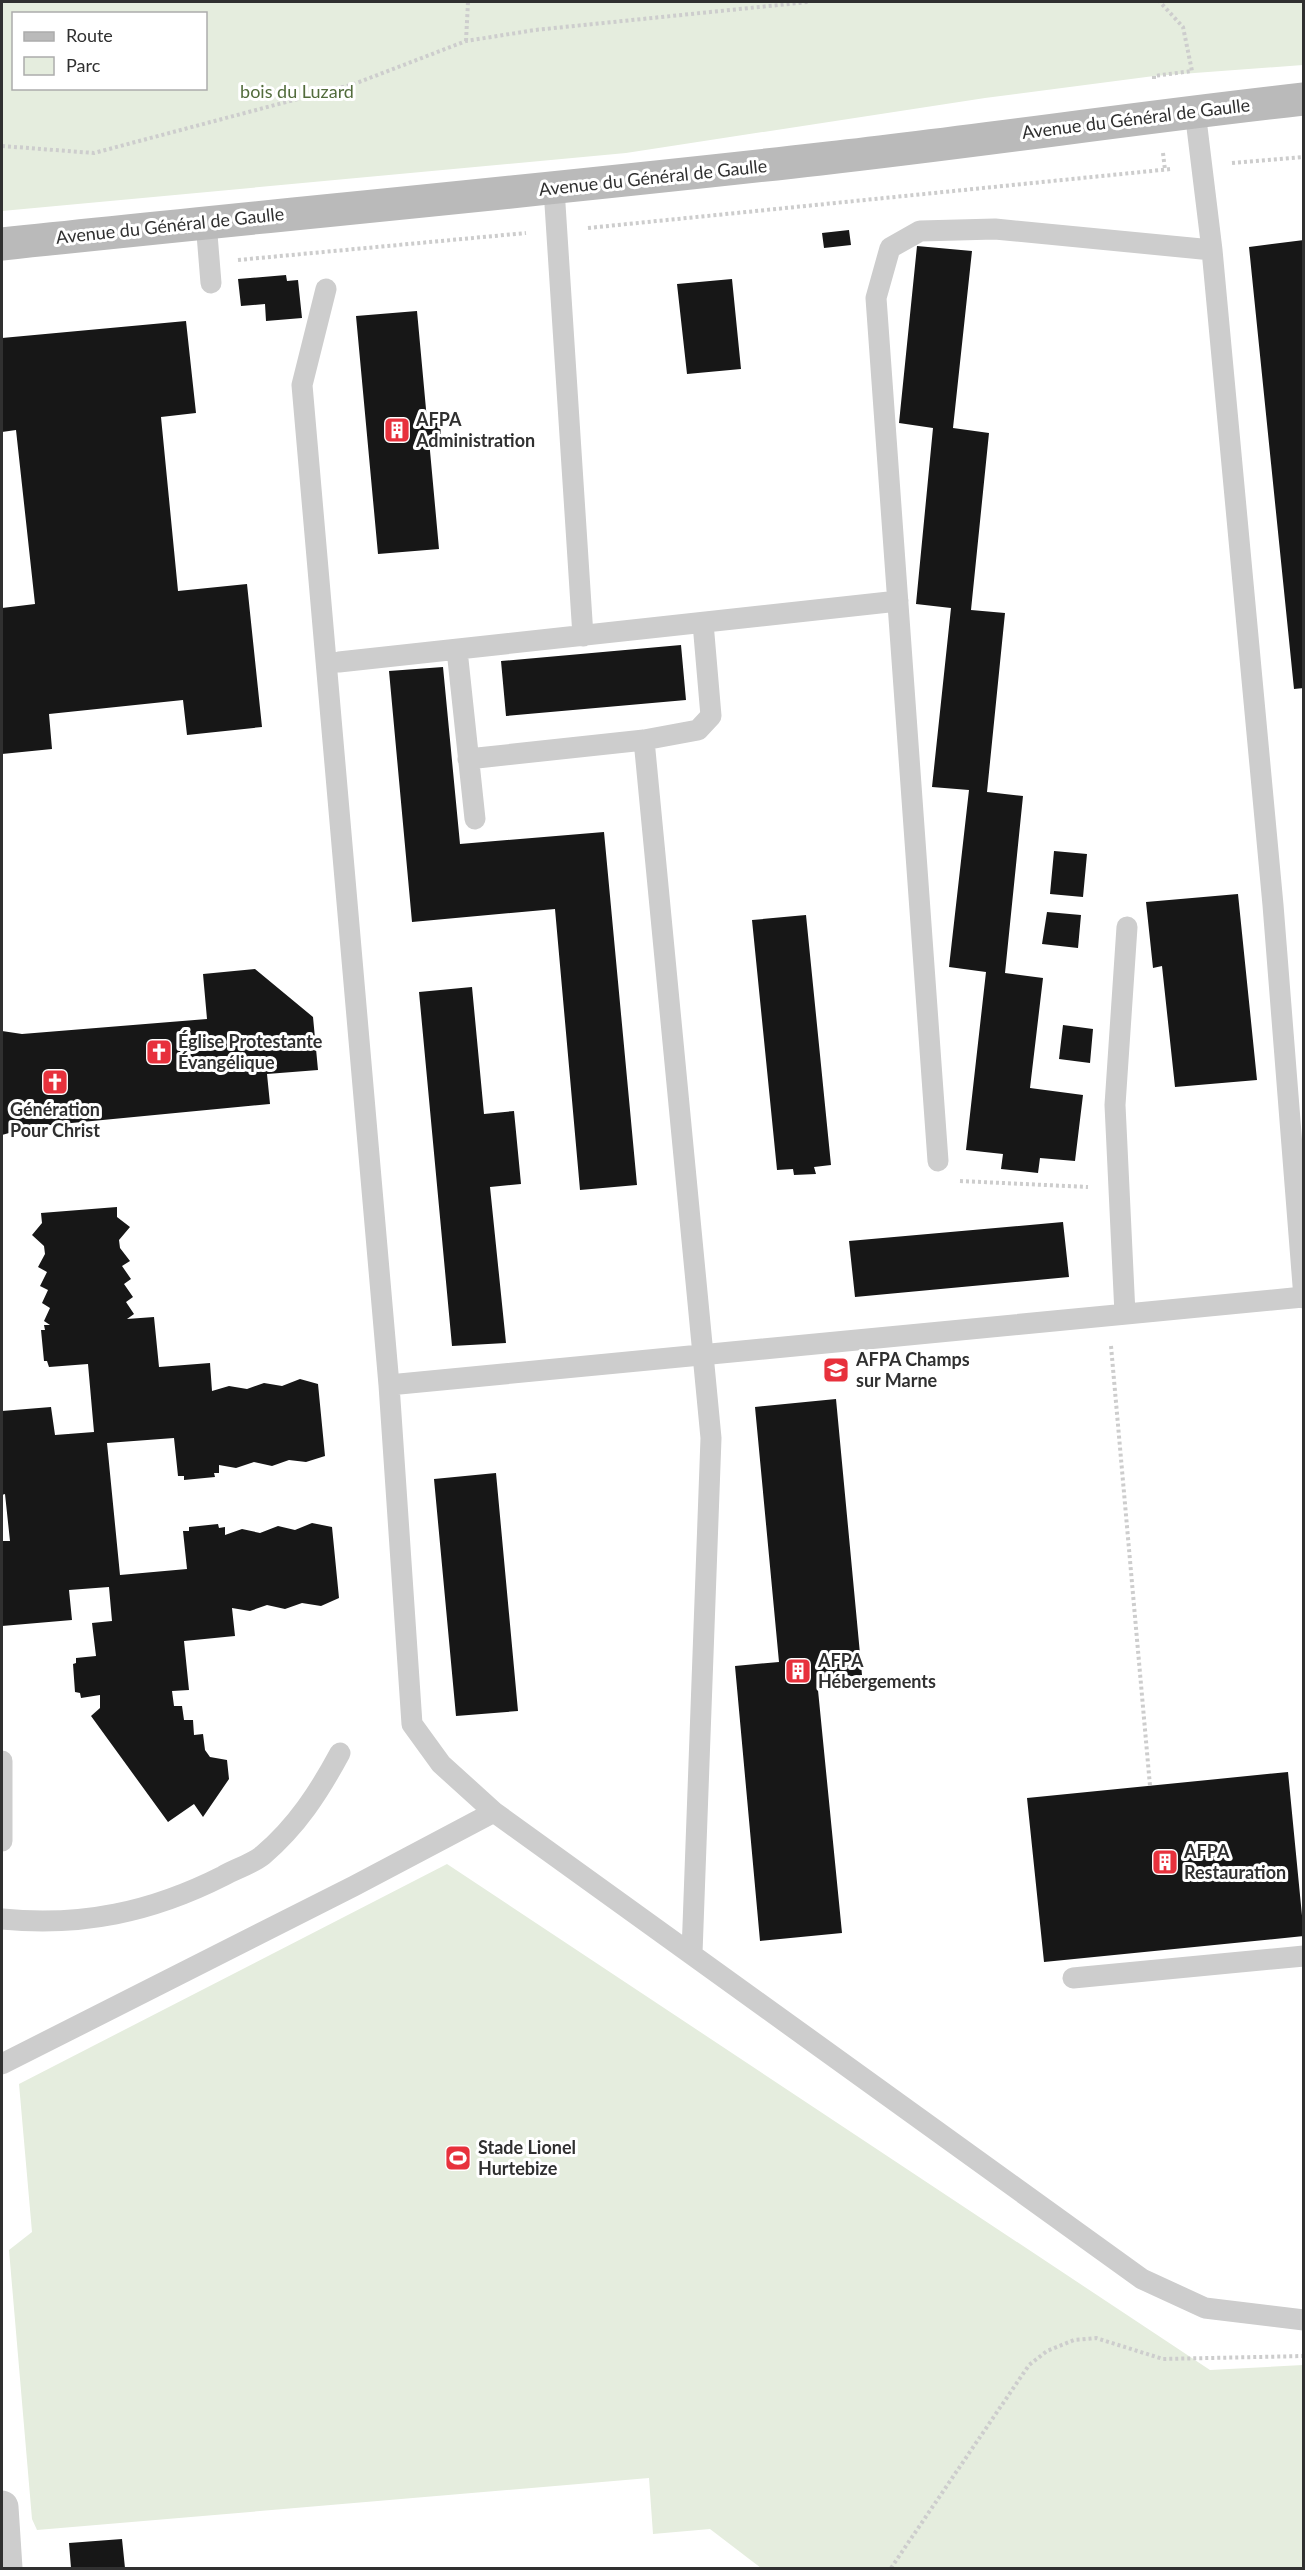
<svg xmlns="http://www.w3.org/2000/svg" width="1305" height="2570" font-family="Lato,sans-serif">
<style>
.green{fill:#e5edde;fill-rule:evenodd}
.building{fill:#171717}
.lines{fill:none;stroke-linecap:round;stroke-linejoin:round}
.path{stroke:#cdcdcd;stroke-width:4;stroke-dasharray:3 3;stroke-linecap:butt}
.lane{stroke:#cdcdcd;stroke-width:21}
.street{stroke:#cdcdcd;stroke-width:33}
.secondary{stroke:#bababa;stroke-width:33}
.labels{text-anchor:middle;stroke-width:6;stroke-linejoin:round;paint-order:stroke}
.park-label{font-size:18px;fill:#526c3c;stroke:#fff}
.street-label{font-size:18px;fill:#303030;stroke:#fff}
.poi-label{font-size:18px;font-weight:bold;fill:#303030;stroke:#fff;text-anchor:start}
</style>
<rect width="100%" height="100%" fill="#fff"/>
<path class="green" d="M2,2H1303V65L1154,76L985,98L626,153L2,211ZM14,14H206V88H14Z
M447,1864L1210,2370L1303,2365V2568H761L710,2529L653,2534L649,2478L37,2530L32,2519L9,2250L32,2232L19,2084Z"/>
<path class="building" d="M849,230L851,245L824,248L822,233Z
M1304,240V688L1294,689L1249,247Z
M917,246L972,251L953,428L989,433L971,610L1005,613L987,792L1023,796L1005,973L1043,978L1030,1088L1083,1095L1075,1161L1040,1158L1038,1173L1001,1169L1003,1154L966,1150L986,972L949,967L969,790L932,787L951,608L916,604L933,428L899,423Z
M286,275L287,281L298,280L302,318L266,321L265,304L241,306L238,279Z
M732,279L741,369L687,374L677,284Z
M417,311L427,420L440,419L441,439L429,440L439,549L378,554L356,316Z
M186,321L196,413L161,417L178,591L247,584L262,727L187,735L183,700L49,714L52,749L2,754V608L35,604L16,430L2,432V338Z
M681,645L686,700L506,716L501,661Z
M443,667L460,844L604,832L637,1185L580,1190L555,909L412,922L389,671Z
M1054,851L1087,854L1083,897L1050,894Z
M1238,894L1257,1080L1175,1087L1162,966L1153,968L1146,902Z
M1047,912L1081,915L1078,948L1042,944Z
M806,915L831,1165L814,1167L816,1174L794,1175L793,1169L777,1170L752,920Z
M255,969L313,1017L318,1070L267,1074L270,1104L30,1127L2,1135V1031L22,1034L207,1019L203,974Z
M472,987L484,1114L514,1111L521,1184L490,1187L506,1343L452,1346L419,992Z
M1063,1025L1093,1029L1090,1063L1059,1059Z
M117,1207V1217L130,1227L119,1240L120,1248L130,1261L122,1266L131,1279L124,1284L133,1297L126,1302L134,1314L127,1319L154,1317L159,1367L210,1363L212,1391L229,1386L247,1389L264,1383L282,1386L300,1379L318,1384L325,1456L306,1462L289,1460L272,1466L254,1462L236,1468L219,1465V1473H214L215,1477L184,1480V1476H178L174,1438L107,1443L120,1575L187,1569L183,1531H189V1527L218,1524L219,1528L225,1527V1535L242,1529L260,1533L278,1526L295,1530L312,1523L332,1527L339,1598L321,1606L302,1603L285,1609L267,1605L250,1611L232,1608L235,1636L184,1641L189,1690L172,1691L174,1706H182L184,1720H193L194,1735L203,1734L205,1750L210,1757L227,1760L229,1779L203,1817L194,1804L168,1822L91,1716L100,1708V1695L81,1698L80,1693L75,1692L73,1664L76,1663V1658L96,1656L92,1623L112,1621L109,1587L69,1590L72,1620L2,1626V1541H10L5,1494L2,1495V1411L51,1407L55,1435L94,1432L88,1364L49,1367L47,1361H44L41,1330H45L44,1325H50L44,1321L50,1308L42,1303L48,1290L40,1286L47,1272L38,1267L45,1254L44,1246L32,1235L42,1223L41,1213Z
M1063,1222L1069,1277L855,1297L849,1241Z
M836,1399L862,1675L817,1680L842,1933L760,1941L735,1666L779,1662L755,1407Z
M496,1473L518,1711L456,1716L434,1479Z
M1288,1772L1304,1936L1044,1962L1027,1798Z
M122,2539L125,2568H71L69,2543Z"/>
<g class="lines">
<path class="path" d="M466,41L468,2
M1154,79V76L1192,71L1183,27L1160,2
M2,146L94,153L354,84L466,41L535,30L808,2
M1163,153L1165,170
M1232,163L1304,157
M588,228L1171,169
M238,260L526,233
M960,1181L1088,1187
M1111,1346L1150,1786
M891,2568L1029,2365L1047,2351L1074,2340L1096,2338L1163,2359L1304,2356"/>
<path class="lane" d="M1195,111L1212,250L1273,905L1304,1298
M554,189L583,636
M206,222L211,283
M326,289L302,385L389,1385L412,1724L441,1764L494,1812L1142,2279L1205,2308L1304,2320
M457,650L475,819
M339,662L898,601
M644,740L711,1438L692,1953
M468,759L644,740L698,730L711,716L703,623
M938,1161L876,298L890,248L920,231L995,229L1212,250
M1125,1314L1115,1105L1127,927
M389,1385L1303,1297
M2,1761V1841
M2,1919C81,1927 152,1912 223,1876C235,1869 252,1864 263,1855C297,1826 319,1792 340,1753
M1073,1978L1304,1956
M2,2064L354,1886L494,1812"/>
<path class="street" d="M2,2507L6,2568"/>
<path class="secondary" d="M2,244C274,215 547,190 820,159C981,141 1142,117 1304,99"/>
</g>
<defs>
<symbol id="building-square" viewBox="-11 -11 22 22"><rect x="-9" y="-9" width="18" height="18" rx="4" fill="#e7313c" stroke="#fff"/><path d="M-4-6H4V6H1V3H-1V6H-4ZM-2.5-4.3h1.7v1.8h-1.7ZM.8-4.3h1.7v1.8H.8ZM-2.5-1h1.7V.8h-1.7ZM.8-1h1.7V.8H.8Z" fill="#fff"/></symbol>
<symbol id="church-square" viewBox="-11 -11 22 22"><rect x="-9" y="-9" width="18" height="18" rx="4" fill="#e7313c" stroke="#fff"/><path d="M-1.2-6h2.4v3.5h3.3v2.4h-3.3V6h-2.4V-.1h-3.3v-2.4h3.3Z" fill="#fff"/></symbol>
<symbol id="university-square" viewBox="-11 -11 22 22"><rect x="-9" y="-9" width="18" height="18" rx="4" fill="#e7313c" stroke="#fff"/><path d="M0-5L7-2L0 1L-7-2ZM-4 1L0 2.5L4 1V4Q0 6-4 4Z" fill="#fff"/></symbol>
<symbol id="stadium-square" viewBox="-11 -11 22 22"><rect x="-9" y="-9" width="18" height="18" rx="4" fill="#e7313c" stroke="#fff"/><path d="M0-5a6.5 5 0 1 0 0 10a6.5 5 0 1 0 0-10ZM-3.5-1.8h7v3.6h-7Z" fill="#fff"/></symbol>
</defs>
<g fill-rule="evenodd">
<use href="#building-square" x="382" y="415" width="30" height="30"/>
<use href="#church-square" x="144" y="1037" width="30" height="30"/>
<use href="#church-square" x="40" y="1067" width="30" height="30"/>
<use href="#university-square" x="821" y="1355" width="30" height="30"/>
<use href="#building-square" x="783" y="1656" width="30" height="30"/>
<use href="#building-square" x="1150" y="1847" width="30" height="30"/>
<use href="#stadium-square" x="443" y="2143" width="30" height="30"/>
</g>
<g class="labels">
<g class="park-label">
<text x="297" y="98">bois du Luzard</text>
</g>
<g class="street-label">
<text transform="translate(1136 119) rotate(-7)" y="6">Avenue du Général de Gaulle</text>
<text transform="translate(653 178) rotate(-6)" y="6">Avenue du Général de Gaulle</text>
<text transform="translate(170 226) rotate(-6)" y="6">Avenue du Général de Gaulle</text>
</g>
<g class="poi-label">
<text x="416" y="426">AFPA<tspan x="416" dy="21">Administration</tspan></text>
<text x="178" y="1048">Église Protestante<tspan x="178" dy="21">Évangélique</tspan></text>
<text x="55" y="1116" text-anchor="middle">Génération<tspan x="55" dy="21">Pour Christ</tspan></text>
<text x="856" y="1366">AFPA Champs<tspan x="856" dy="21">sur Marne</tspan></text>
<text x="818" y="1667">AFPA<tspan x="818" dy="21">Hébergements</tspan></text>
<text x="1184" y="1858">AFPA<tspan x="1184" dy="21">Restauration</tspan></text>
<text x="478" y="2154">Stade Lionel<tspan x="478" dy="21">Hurtebize</tspan></text>
</g>
</g>
<rect width="1305" height="2570" fill="none" stroke="#303030" stroke-width="6"/>
<rect x="12" y="12" width="195" height="78" fill="#ffffff" stroke="#acacac" stroke-width="1.5"/>
<rect x="24" y="32" width="30" height="9" fill="#bababa" stroke="#acacac" stroke-width="1.5"/>
<text x="66" y="42" font-size="18" fill="#303030">Route</text>
<rect x="24" y="57" width="30" height="18" fill="#e5edde" stroke="#acacac" stroke-width="1.5"/>
<text x="66" y="72" font-size="18" fill="#303030">Parc</text>
</svg>
